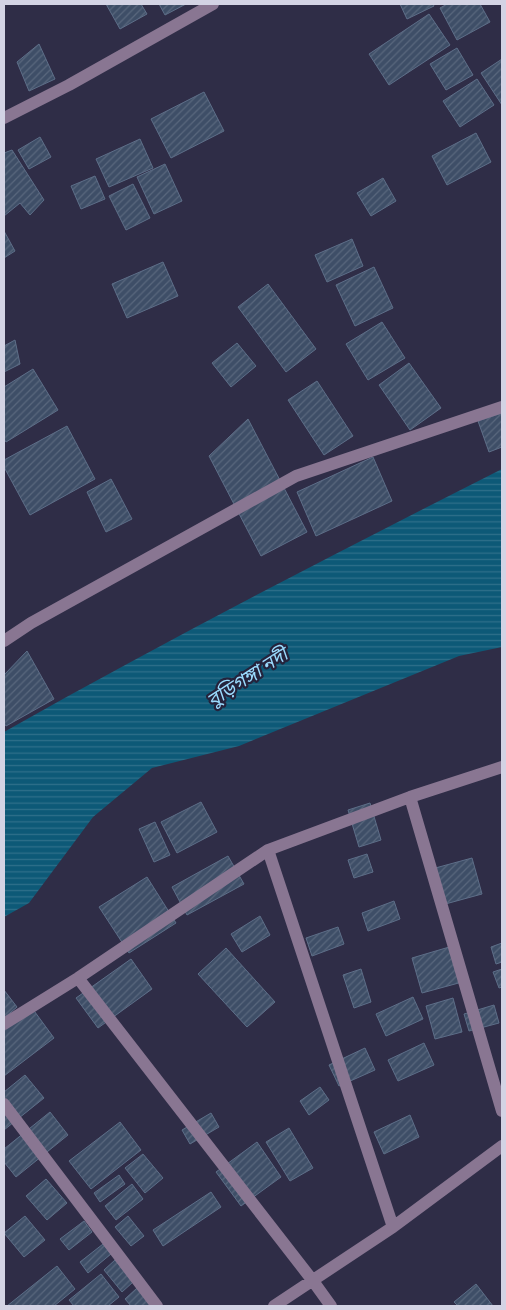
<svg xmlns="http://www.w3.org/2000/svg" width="506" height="1310" font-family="'Fira Sans Condensed','Noto Sans Bengali',sans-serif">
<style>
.water{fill:url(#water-rules)}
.building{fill:url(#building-hatch);stroke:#5d6e88}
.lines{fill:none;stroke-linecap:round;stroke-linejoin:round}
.minor{stroke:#897692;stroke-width:12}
.labels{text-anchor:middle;stroke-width:4.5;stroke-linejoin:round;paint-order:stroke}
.water-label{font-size:19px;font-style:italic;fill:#9adafd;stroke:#25233c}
</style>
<defs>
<pattern id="water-rules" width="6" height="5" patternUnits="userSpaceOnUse" patternTransform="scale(1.25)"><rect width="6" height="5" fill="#0d5977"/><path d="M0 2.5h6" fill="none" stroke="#2f708a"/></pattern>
<pattern id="building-hatch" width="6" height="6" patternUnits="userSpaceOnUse" patternTransform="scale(1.25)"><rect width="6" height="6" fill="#3e4e67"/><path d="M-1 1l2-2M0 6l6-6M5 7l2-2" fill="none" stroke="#59677d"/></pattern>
</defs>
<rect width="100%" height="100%" fill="#2f2d47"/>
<path class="water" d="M502,469V647L459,656L239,746L152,768L93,817L29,903L4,917V732C167,640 334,554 502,469Z"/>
<path class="building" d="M106,4H141L147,14L120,29Z
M159,4H186L165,15Z
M400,4H433L434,6L407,19Z
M447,4H480L490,22L457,40L440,8Z
M429,14L450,45L389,85L369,54Z
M39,44L55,79L29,91L17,62Z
M457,48L473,75L446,90L430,64Z
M502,59V105L481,73Z
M477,79L494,105L460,127L443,101Z
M204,92L224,131L171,158L151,119Z
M476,133L491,162L447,185L432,156Z
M40,137L51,157L29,169L18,150Z
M140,139L153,168L109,187L96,159Z
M12,150L44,200L30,215L20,203L4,216V153Z
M165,164L182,201L154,214L137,177Z
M95,176L105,199L81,209L71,186Z
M383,178L396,201L371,216L357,193Z
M133,184L150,218L126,230L109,196Z
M4,231L15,251L4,258Z
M352,239L363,266L327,282L315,255Z
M163,262L178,296L127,318L112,284Z
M374,267L393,308L355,326L336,285Z
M268,284L316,349L286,372L238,307Z
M382,322L405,358L368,380L346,344Z
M15,340L20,364L4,372V346Z
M237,343L256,366L231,387L212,363Z
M409,363L441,408L410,430L379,385Z
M33,369L58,410L6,442L4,439V387Z
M317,381L353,436L324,455L288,400Z
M502,413V447L489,452L478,421Z
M248,419L307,532L261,556L209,456Z
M67,426L95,479L30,515L4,467V460Z
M373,457L392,501L316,536L297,492Z
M111,479L132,519L106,532L87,492Z
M27,651L54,699L6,726L4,723V675Z
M201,802L217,832L177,853L161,822Z
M370,803L381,840L359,847L348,810Z
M155,822L170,855L154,862L139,829Z
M367,854L373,872L354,878L348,860Z
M228,856L244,884L187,915L172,887Z
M472,858L482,894L438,906L428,870Z
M147,877L176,923L129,953L99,907Z
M394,901L400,919L368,931L362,913Z
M260,916L270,935L242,952L231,934Z
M338,927L344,944L312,956L306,938Z
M502,943V962L496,964L491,947Z
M456,945L466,981L422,993L412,958Z
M226,948L275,1002L247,1027L198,974Z
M131,959L152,989L98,1028L76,998Z
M361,969L371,1002L354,1008L343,975Z
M502,969V987L499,988L493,972Z
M4,990L17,1007L4,1018Z
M413,997L423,1019L386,1036L376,1014Z
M453,998L462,1032L435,1039L426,1006Z
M494,1005L499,1023L469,1031L464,1014Z
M32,1008L54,1038L4,1076V1030Z
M424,1043L434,1065L398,1081L388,1060Z
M365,1048L375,1070L339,1086L329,1065Z
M25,1075L44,1098L4,1130V1092Z
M320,1087L329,1100L309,1115L300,1101Z
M50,1112L68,1135L16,1177L4,1162V1149Z
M211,1113L219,1127L190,1144L182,1130Z
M410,1115L419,1137L384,1154L374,1132Z
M120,1122L141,1150L91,1189L69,1161Z
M289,1128L313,1168L290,1181L266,1142Z
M257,1142L281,1177L241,1206L216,1172Z
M143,1154L163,1178L145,1193L125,1168Z
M119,1175L125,1184L100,1202L94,1193Z
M46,1179L67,1203L47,1220L26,1196Z
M132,1184L143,1199L116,1220L105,1206Z
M211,1192L221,1207L163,1246L153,1230Z
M25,1216L45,1240L24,1257L4,1233Z
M128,1216L144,1236L131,1246L115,1227Z
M84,1221L92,1232L69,1250L60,1239Z
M103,1244L111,1254L88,1273L80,1262Z
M115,1260L133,1282L122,1292L104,1270Z
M57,1266L75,1289L54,1306H7Z
M101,1274L119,1297L108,1306H74L69,1300Z
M476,1284L493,1306H458L454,1302Z
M137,1288L152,1306H131L125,1299Z"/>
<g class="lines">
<path class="minor" d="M4,118L69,85L213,4
M4,641L31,623L296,476L502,407
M410,797L502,1111
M78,978L313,1281L331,1306
M4,1024L78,978L268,850
M4,1104L157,1306
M393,1227L268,850L410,797L502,767
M274,1306L393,1227L502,1146"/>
</g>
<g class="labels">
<g class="water-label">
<text transform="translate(247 677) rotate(-33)" y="7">বুড়িগঙ্গা নদী</text>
</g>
</g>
<rect width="506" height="1310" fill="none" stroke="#d3d3e4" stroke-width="10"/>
</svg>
